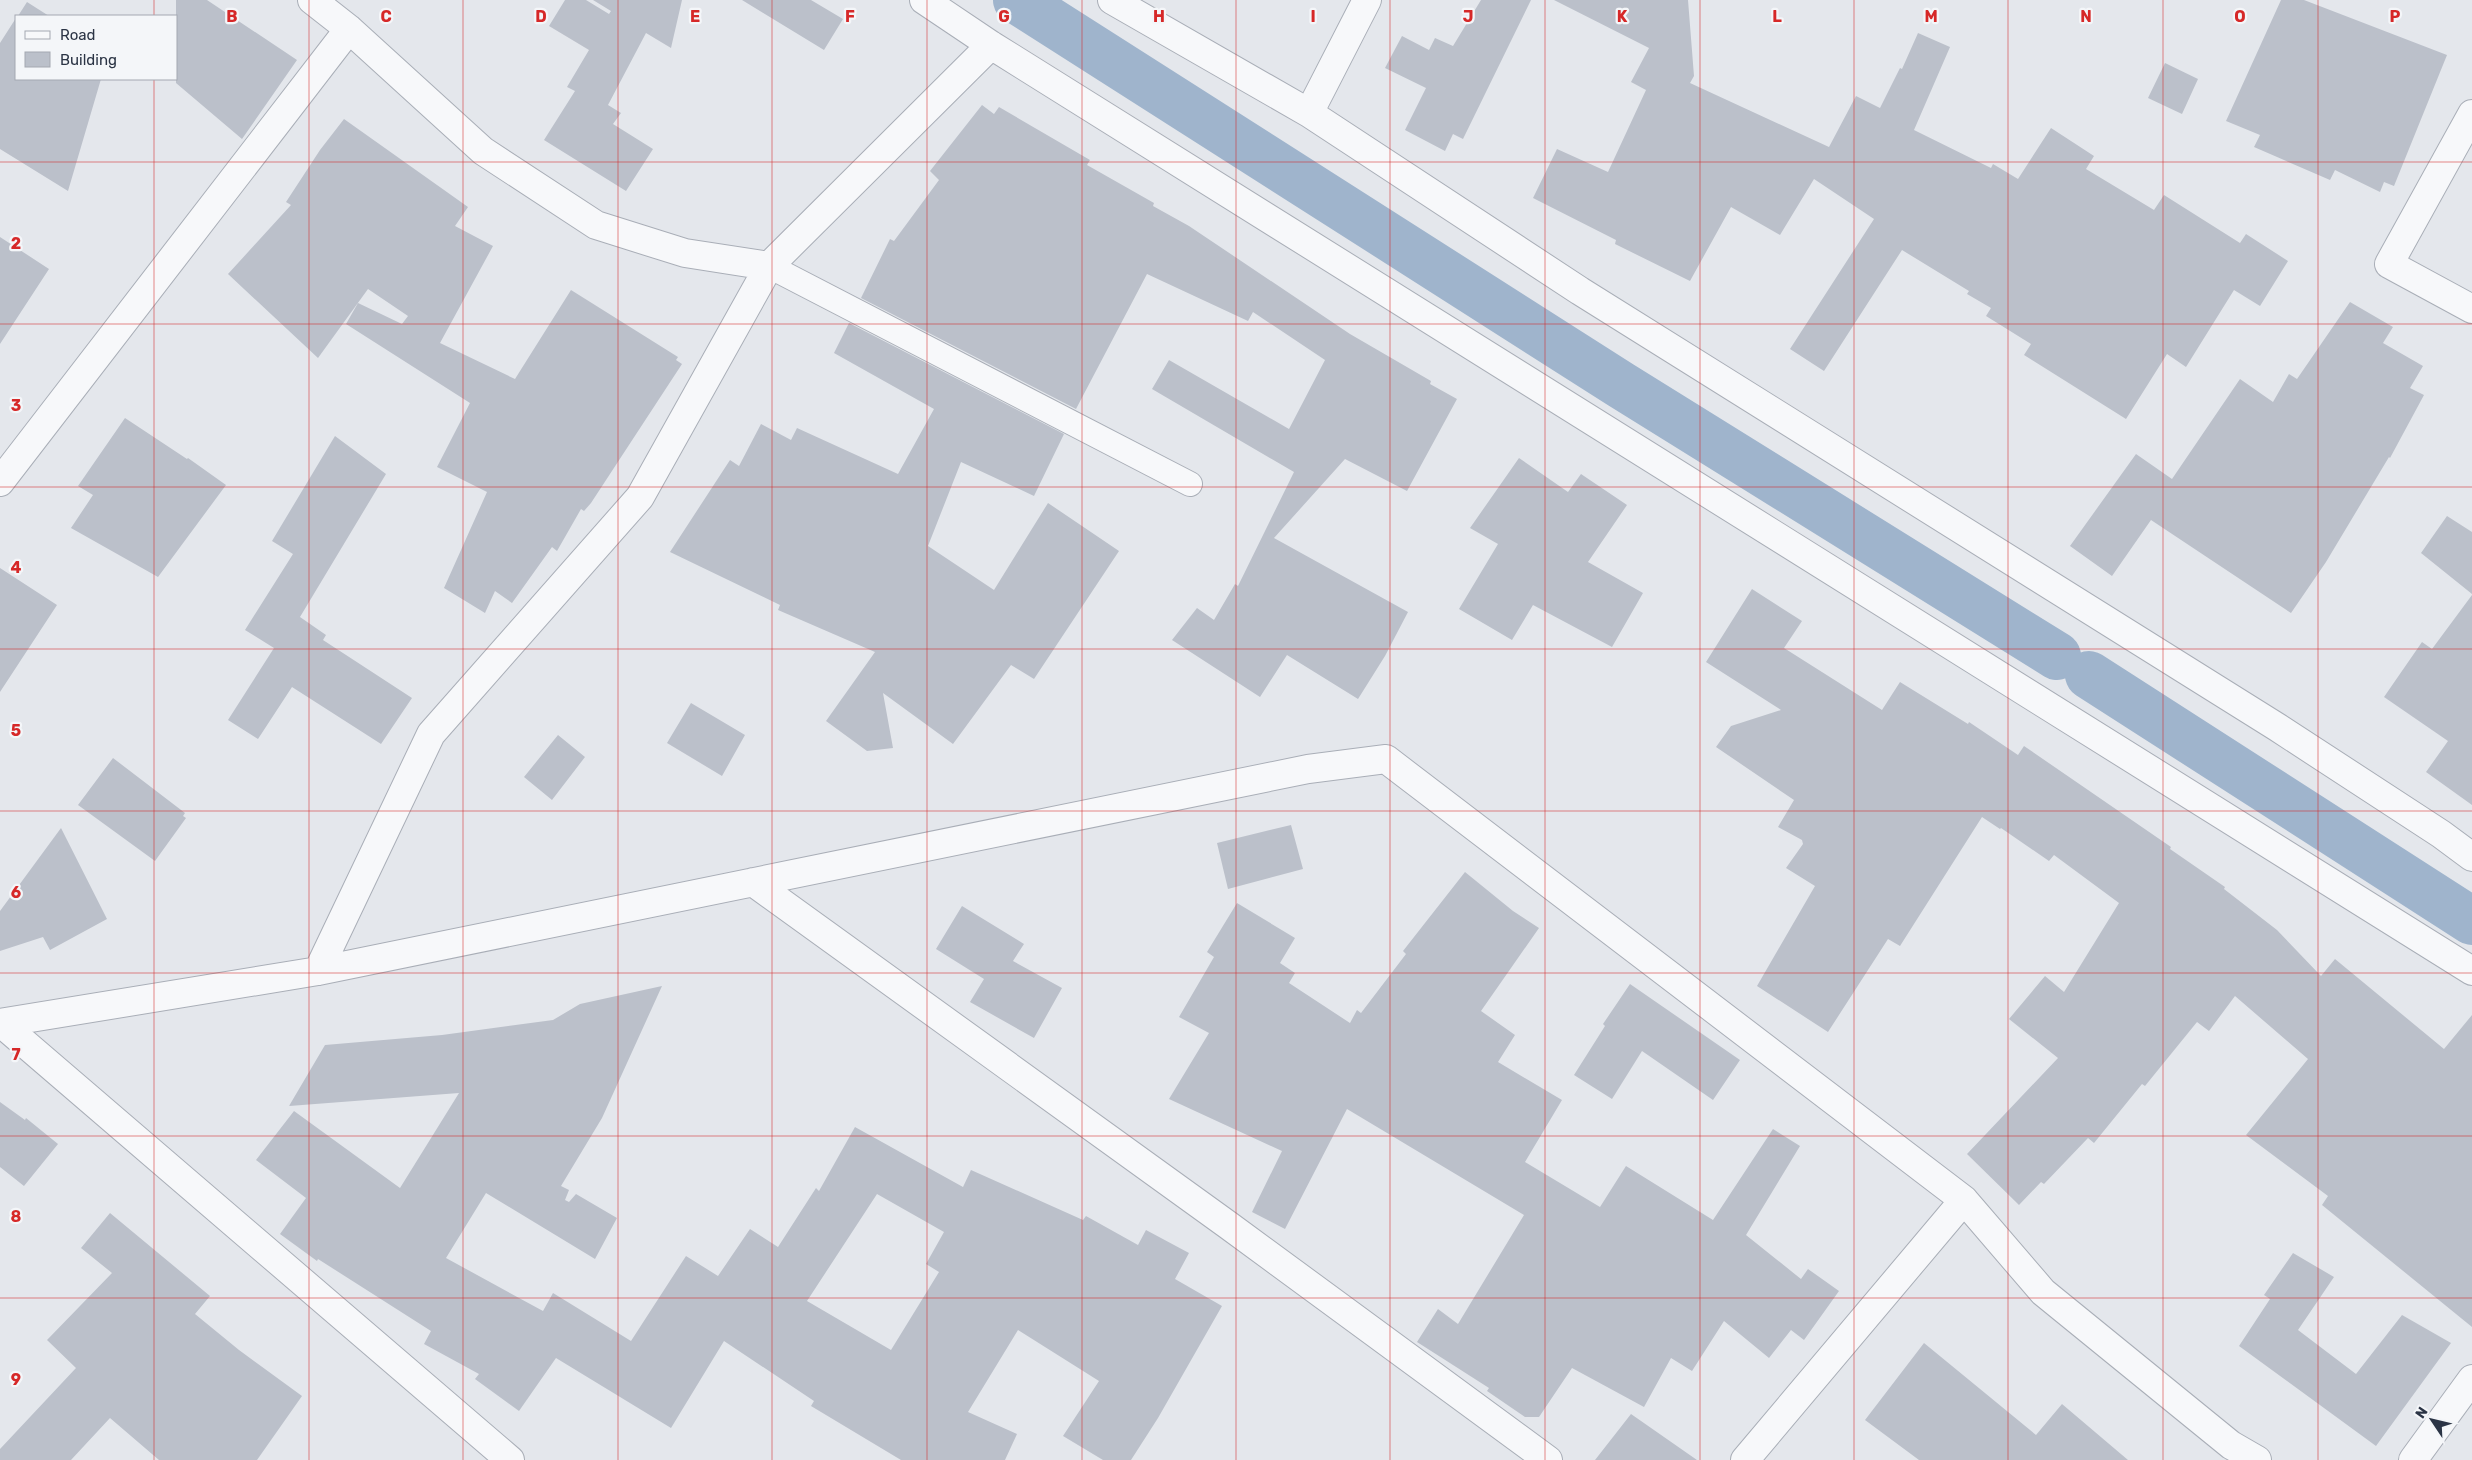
<svg xmlns="http://www.w3.org/2000/svg" width="2472" height="1460" font-family="Rubik,sans-serif">
<style>
.lines{fill:none;stroke-linecap:round;stroke-linejoin:round}
.canal{stroke:#9fb4cc;stroke-width:48}
.building{fill:#bbc0ca;fill-rule:evenodd}
.service-casing{stroke:#a9aeb7;stroke-width:26}
.minor-casing{stroke:#a9aeb7;stroke-width:30}
.service{stroke:#f7f8fa;stroke-width:24}
.minor{stroke:#f7f8fa;stroke-width:28}
.grid{fill:none;stroke:#d62828;stroke-width:1;stroke-opacity:0.55}
.grid-label{font-size:16px;text-anchor:middle;font-weight:bold;fill:#d62828;stroke:#f4f6f9;stroke-width:4.5;stroke-linejoin:round;paint-order:stroke}
</style>
<rect width="100%" height="100%" fill="#e4e7ec"/>
<g class="lines">
<path class="canal" d="M1017,0L1621,385L2057,656
M2089,675L2472,921"/>
</g>
<path class="building" d="M176,0H207L297,60L242,139L176,83Z
M565,0H586L609,14L611,11L593,0H682L671,48L646,33L608,105L621,113L613,124L653,149L626,191L544,140L575,91L567,87L589,50L549,26Z
M742,0H811L843,19L824,50Z
M1481,0H1531L1463,139L1453,134L1445,151L1405,130L1426,88L1385,68L1402,36L1429,50L1435,38L1453,46Z
M1554,0H1688L1694,76L1690,83L1829,147L1856,96L1880,108L1900,68L1902,69L1918,33L1950,47L1914,130L1991,168L1993,164L2018,179L2051,128L2094,156L2086,169L2154,210L2164,195L2240,243L2246,234L2288,261L2260,306L2234,290L2186,367L2167,354L2126,419L2024,355L2031,344L1986,316L1991,308L1967,294L1969,291L1902,250L1824,371L1790,349L1874,219L1814,179L1780,235L1731,207L1690,281L1615,244L1616,240L1533,198L1557,149L1608,172L1646,90L1631,82L1649,48Z
M2281,0H2304L2447,55L2394,186L2384,182L2380,192L2335,170L2330,180L2254,147L2260,135L2226,121Z
M27,2L49,16H18Z
M16,18V79H101L68,191L0,149V43Z
M2165,63L2198,79L2182,114L2148,98Z
M982,105L994,114L999,107L1090,160L1087,165L1154,203L1153,206L1189,226L1350,334L1431,381L1430,384L1457,399L1407,491L1345,459L1274,538L1408,612L1385,656L1358,699L1287,655L1260,697L1172,640L1197,608L1214,620L1235,584L1238,586L1294,472L1152,389L1169,360L1289,429L1325,360L1253,312L1248,321L1147,274L1076,409L861,298L890,239L894,241L939,180L930,171Z
M344,119L468,207L455,226L493,246L440,343L515,379L571,290L678,357L676,360L682,364L591,503L584,511L581,509L557,551L552,547L512,603L495,591L485,613L444,588L487,492L437,467L470,403L346,324L358,303L402,324L408,316L368,289L318,358L228,274L291,205L286,202L320,150Z
M0,237L49,269L0,344Z
M2350,302L2393,327L2383,343L2423,366L2410,388L2424,395L2390,458L2389,457L2326,562L2291,613L2151,520L2112,576L2070,546L2136,454L2172,479L2240,379L2273,402L2289,374L2297,379Z
M849,323L1064,434L1034,496L961,462L928,546L994,590L1048,503L1119,551L1034,679L1011,665L953,744L883,693L893,748L867,751L826,721L875,652L778,610L780,605L670,552L730,460L739,466L761,424L791,440L797,428L898,474L934,409L834,353Z
M125,418L187,459L188,458L226,485L158,577L71,528L93,495L78,486Z
M335,436L386,474L300,617L326,635L323,640L412,698L381,744L292,687L258,739L228,720L274,648L245,630L293,554L272,541Z
M1519,458L1568,492L1581,474L1627,505L1588,562L1643,593L1612,647L1533,605L1512,640L1459,609L1498,544L1470,528Z
M2447,516L2472,532V594L2421,553Z
M0,568L57,605L0,692Z
M1752,589L1802,621L1784,648L1882,710L1900,682L1968,724L1969,722L2018,755L2024,746L2171,847L2170,849L2225,887L2224,889L2277,930L2321,976L2335,959L2444,1049L2472,1015V1327L2322,1205L2328,1196L2246,1135L2308,1059L2235,996L2209,1031L2197,1022L2145,1086L2142,1084L2094,1143L2088,1138L2044,1184L2041,1182L2019,1205L1967,1154L2058,1058L2009,1019L2045,976L2064,992L2119,903L2054,855L2049,861L2001,828L2000,829L1982,817L1900,946L1888,939L1828,1032L1757,986L1815,886L1786,868L1803,844L1802,840L1778,827L1794,800L1716,747L1731,726L1781,710L1706,662Z
M2472,595V805L2426,772L2448,741L2384,697L2422,642L2432,649Z
M691,703L745,735L722,776L667,743Z
M558,735L585,757L552,800L524,777Z
M113,758L185,813L183,816L186,818L155,861L78,805Z
M1291,825L1303,869L1228,889L1217,843Z
M61,828L107,919L50,950L43,937L0,951V911Z
M1465,872L1513,911L1539,928L1481,1011L1515,1035L1498,1062L1562,1100L1525,1162L1600,1207L1626,1166L1713,1220L1773,1129L1800,1146L1746,1235L1801,1279L1808,1269L1839,1291L1804,1340L1791,1330L1769,1358L1724,1321L1692,1371L1671,1358L1644,1407L1572,1368L1539,1417H1525L1487,1391L1489,1388L1417,1342L1438,1309L1458,1324L1524,1215L1347,1109L1285,1229L1252,1212L1282,1151L1169,1099L1209,1033L1179,1017L1214,957L1207,952L1237,903L1295,938L1280,963L1295,973L1289,983L1350,1023L1357,1010L1361,1013L1406,954L1403,951Z
M962,906L1024,944L1013,961L1062,988L1034,1038L970,1002L984,979L936,949Z
M1630,984L1740,1060L1713,1100L1642,1051L1612,1099L1574,1075L1605,1026L1603,1024Z
M662,986L602,1118L561,1186L569,1190L565,1200L569,1202L576,1194L617,1218L595,1259L486,1193L446,1258L543,1311L553,1293L631,1341L686,1256L718,1276L750,1229L778,1247L816,1188L819,1191L855,1127L963,1187L971,1170L1083,1220L1086,1216L1138,1245L1146,1230L1189,1253L1175,1279L1222,1306L1158,1418L1131,1460H1103L1063,1436L1099,1381L1018,1330L968,1412L1017,1434L1005,1460H901L811,1406L814,1401L724,1341L671,1428L556,1358L519,1411L475,1379L479,1374L424,1344L431,1331L318,1259L317,1261L280,1234L306,1198L256,1160L294,1111L400,1188L459,1093L289,1106L325,1045L442,1035L553,1020L580,1004ZM877,1194L944,1232L926,1264L939,1272L891,1350L807,1301Z
M0,1102L25,1120L26,1118L58,1144L24,1186L0,1167Z
M110,1213L210,1296L195,1314L239,1350L302,1396L257,1460H159L110,1418L71,1460H0V1449L76,1368L47,1340L112,1273L81,1248Z
M2293,1253L2334,1277L2298,1330L2356,1374L2402,1315L2451,1343L2376,1446L2239,1346L2270,1299L2264,1295Z
M1924,1343L2036,1435L2062,1404L2128,1460H1919L1865,1420Z
M1631,1414L1697,1460H1595Z"/>
<g class="lines">
<defs>
<path id="service" d="M769,266L1190,484"/>
<path id="minor" d="M312,0L349,29L483,151L596,225L685,253L769,266
M924,0L991,45L2472,971
M1112,0L1309,113L1580,291L2277,727L2441,834L2472,857
M1309,113L1367,0
M2472,114L2389,264L2472,309
M0,482L349,29
M753,882L1228,1225L1548,1460
M318,971L431,734L640,497L769,266L991,45
M0,1023L318,971L1308,769L1386,759L1964,1200L2043,1292L2231,1445L2257,1460
M1,1023L510,1460
M1745,1460L1964,1200
M2413,1460L2472,1379"/>
</defs>
<use href="#service" class="service-casing"/>
<use href="#minor" class="minor-casing"/>
<use href="#service" class="service"/>
<use href="#minor" class="minor"/>
</g>
<path class="grid" d="M154,0V16M309,0V1460M463,0V1460M618,0V1460M772,0V1460M927,0V1460M1082,0V1460M1236,0V1460M1390,0V1460M1545,0V1460M1700,0V1460M1854,0V1460M2008,0V1460M2163,0V1460M2318,0V1460M154,79V1460M0,162H2472M0,324H2472M0,487H2472M0,649H2472M0,811H2472M0,973H2472M0,1136H2472M0,1298H2472"/>
<g class="grid-label">
<text x="232" y="22">B</text>
<text x="386" y="22">C</text>
<text x="541" y="22">D</text>
<text x="695" y="22">E</text>
<text x="850" y="22">F</text>
<text x="1004" y="22">G</text>
<text x="1159" y="22">H</text>
<text x="1313" y="22">I</text>
<text x="1468" y="22">J</text>
<text x="1622" y="22">K</text>
<text x="1777" y="22">L</text>
<text x="1931" y="22">M</text>
<text x="2086" y="22">N</text>
<text x="2240" y="22">O</text>
<text x="2395" y="22">P</text>
<text x="16" y="249">2</text>
<text x="16" y="411">3</text>
<text x="16" y="573">4</text>
<text x="16" y="736">5</text>
<text x="16" y="898">6</text>
<text x="16" y="1060">7</text>
<text x="16" y="1222">8</text>
<text x="16" y="1385">9</text>
</g>
<rect x="15" y="15" width="162" height="65" fill="#f4f6f9" stroke="#a4a8b1"/>
<rect x="25" y="31" width="25" height="8" fill="#f7f8fa" stroke="#a4a8b1"/>
<text x="60" y="40" font-size="15" fill="#2b3445">Road</text>
<rect x="25" y="52" width="25" height="15" fill="#bbc0ca" stroke="#a4a8b1"/>
<text x="60" y="65" font-size="15" fill="#2b3445">Building</text>
<g transform="translate(2432 1420) rotate(305)" stroke="#f4f6f9" stroke-width="4" paint-order="stroke">
<path d="M0-4L9 19L0 12L-9 19Z" fill="#2b3445"/>
<text y="-8" font-size="14" font-weight="bold" text-anchor="middle" fill="#2b3445">N</text>
</g>
</svg>
